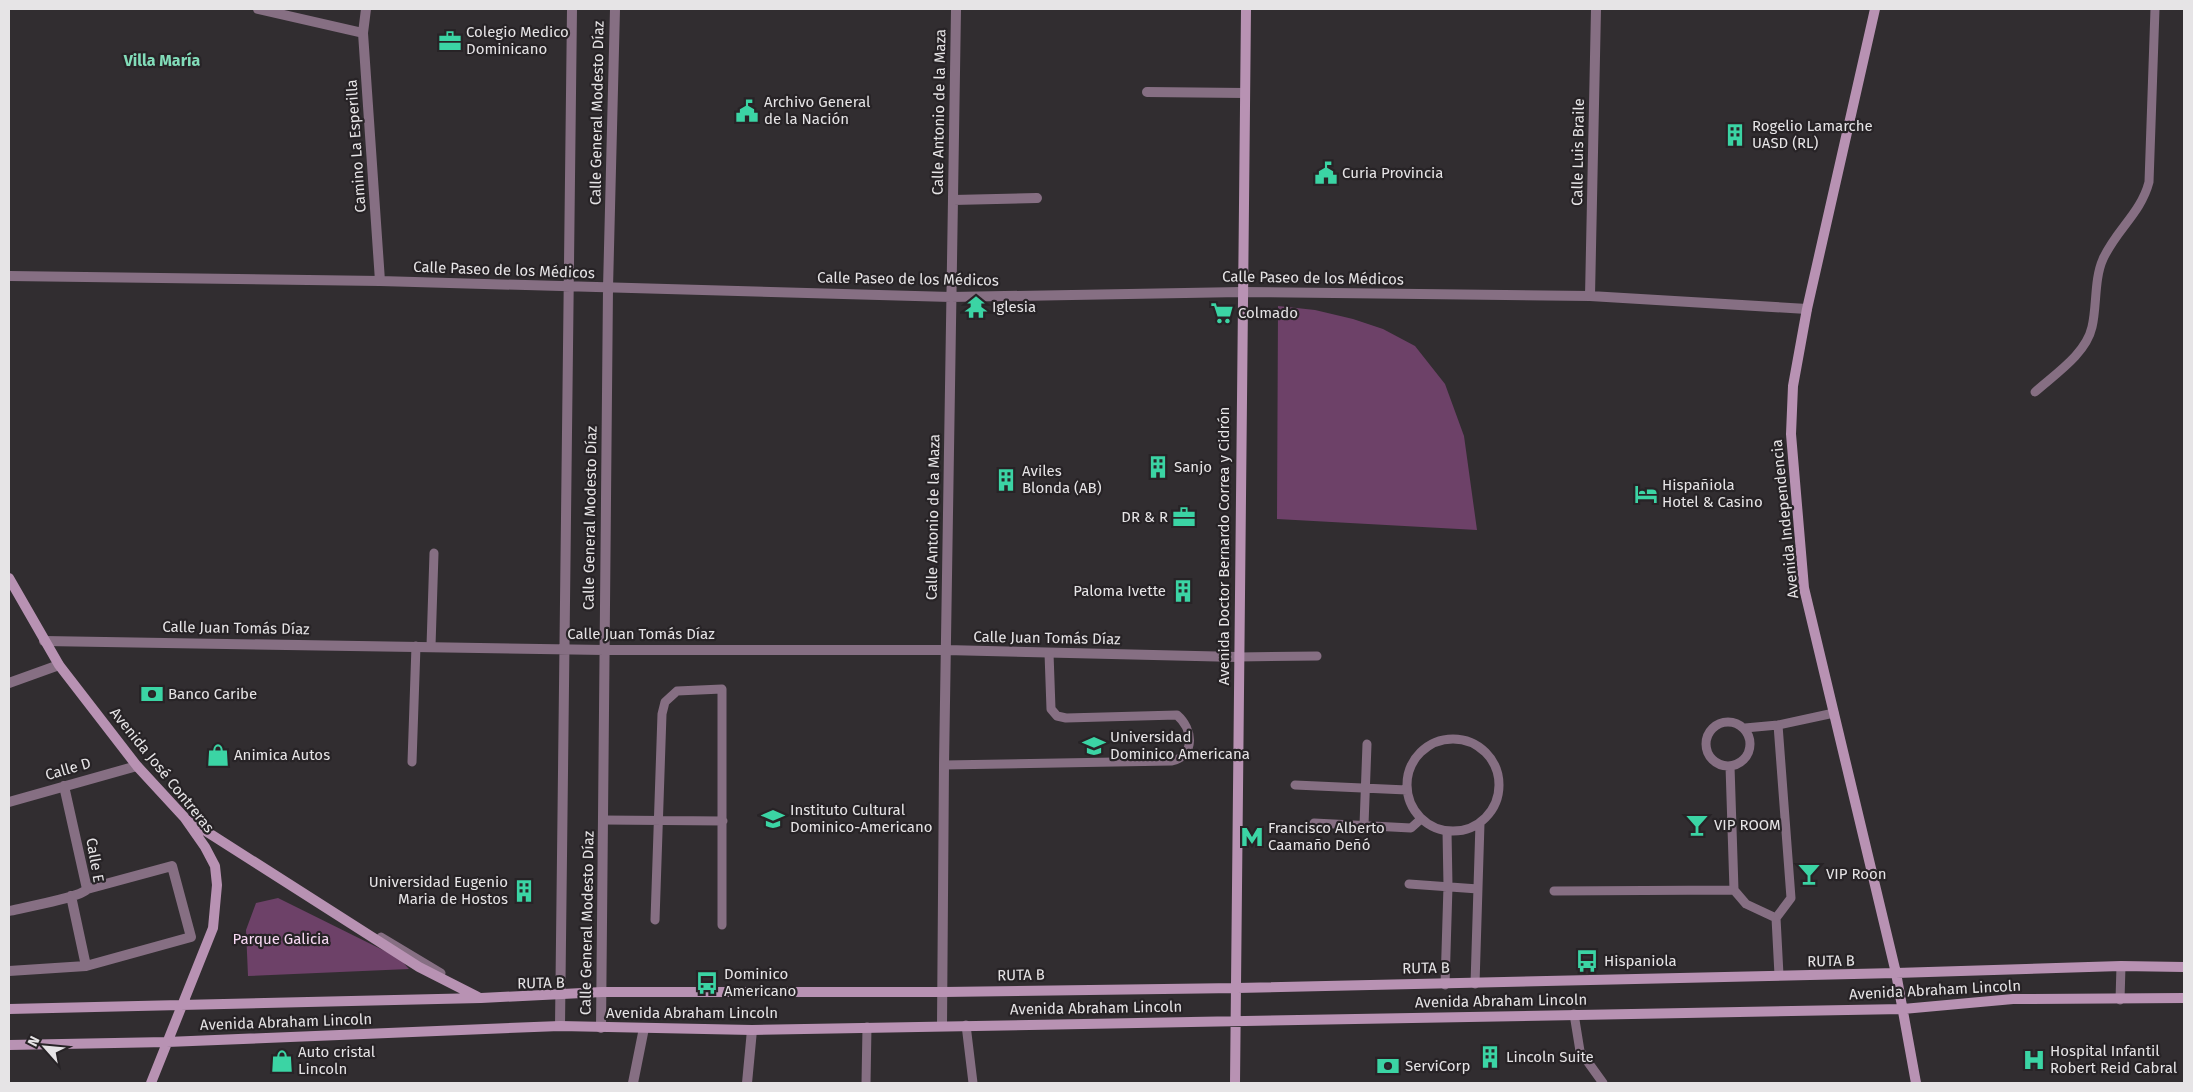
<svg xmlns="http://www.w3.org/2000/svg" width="2193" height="1092" font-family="'Fira Sans',sans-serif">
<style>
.green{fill:#6d4168}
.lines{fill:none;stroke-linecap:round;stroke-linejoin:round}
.lane{stroke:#866f83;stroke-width:9}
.street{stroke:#866f83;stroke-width:10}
.secondary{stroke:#b892b3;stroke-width:10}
.labels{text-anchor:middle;stroke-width:4.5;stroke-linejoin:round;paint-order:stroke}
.poi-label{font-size:15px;fill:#e6e4e6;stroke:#272326;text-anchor:start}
.street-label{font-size:15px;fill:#e6e4e6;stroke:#272326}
.park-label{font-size:15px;fill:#f8d9f4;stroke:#272326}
.neighbourhood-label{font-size:16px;font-weight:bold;fill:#82dcb9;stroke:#272326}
</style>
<rect width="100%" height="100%" fill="#312d30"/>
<path class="green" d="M1278,306L1315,310L1353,319L1383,329L1415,346L1445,384L1464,436L1477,530L1277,519Z
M278,898L399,958L409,969L248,976L246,930L256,903Z"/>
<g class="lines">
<path class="lane" d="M2035,392C2055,374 2086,354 2092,327C2097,306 2094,279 2103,259C2116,230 2141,213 2149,182L2155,9
M431,646L434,553
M1238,657L1317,656
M1706 744a22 22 0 1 1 44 0a22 22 0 1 1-44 0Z
M1745,728L1778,725L1834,713
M1407 785a46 46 0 1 1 92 0a46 46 0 1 1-92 0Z
M412,762L416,646
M944,765L1172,761C1196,755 1193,729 1177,715L1066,718L1057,716L1051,709L1049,653
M1730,766L1734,890L1746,904L1776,918L1779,975
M1295,785L1407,790
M603,820L723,821
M1314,823L1411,828L1421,819
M1364,825L1367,744
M1409,884L1478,889
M1554,891L1734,890
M1776,918L1791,898L1778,725
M655,920L662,714L665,702L677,691L722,689V925
M381,937L441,973
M1475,984L1480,823
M1445,985L1448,886L1447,831
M2120,1000L2121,966
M1574,1014L1580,1051L1603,1083
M966,1025L973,1083
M866,1083L867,1027"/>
<path class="street" d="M258,9L363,33
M366,9L363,33L380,281
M1147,92L1245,93
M953,200L1037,198
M9,276L380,281L951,297L1241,292L1590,296L1807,309
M1590,296L1596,9
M44,641L604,650H946L1238,657
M9,683L59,665
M9,802L137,766
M71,896L86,966L191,937L172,866L87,889
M9,911C22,908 82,897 87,889L64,786
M9,971L86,966
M560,1026L572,9
M942,1026L944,765L956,9
M601,1028L608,288L615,9
M633,1083L644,1028
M747,1083L752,1030"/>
<path class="secondary" d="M1875,9L1807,309L1793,386L1791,434L1804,588L1896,973L1916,1083
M9,578L59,665L137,766L184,817L205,847L215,866L217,885L213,928L151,1083
M190,821L419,967L478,997
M9,1009L481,998L602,992H944L1237,988L1896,973L2121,966L2184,967
M9,1045L167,1042L560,1026L752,1030L1903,1009L2013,999L2184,998
M1235,1083L1246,9"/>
</g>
<defs>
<symbol id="office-bare" viewBox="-9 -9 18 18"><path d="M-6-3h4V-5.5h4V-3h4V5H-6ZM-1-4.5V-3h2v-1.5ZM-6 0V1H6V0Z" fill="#3bd4a4" stroke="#272326" stroke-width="2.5" paint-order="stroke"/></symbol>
<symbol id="civic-bare" viewBox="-9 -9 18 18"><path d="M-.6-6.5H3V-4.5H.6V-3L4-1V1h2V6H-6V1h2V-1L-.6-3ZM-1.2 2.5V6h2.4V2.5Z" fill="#3bd4a4" stroke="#272326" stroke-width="2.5" paint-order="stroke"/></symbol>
<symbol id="building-bare" viewBox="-9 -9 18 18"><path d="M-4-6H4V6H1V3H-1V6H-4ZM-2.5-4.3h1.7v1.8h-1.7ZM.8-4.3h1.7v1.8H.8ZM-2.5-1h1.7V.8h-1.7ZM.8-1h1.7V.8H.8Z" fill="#3bd4a4" stroke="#272326" stroke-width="2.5" paint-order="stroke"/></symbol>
<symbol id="temple-bare" viewBox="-9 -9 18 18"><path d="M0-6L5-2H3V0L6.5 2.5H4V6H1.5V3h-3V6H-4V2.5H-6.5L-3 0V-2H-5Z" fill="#3bd4a4" stroke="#272326" stroke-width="2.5" paint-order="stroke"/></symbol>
<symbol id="supermarket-bare" viewBox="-9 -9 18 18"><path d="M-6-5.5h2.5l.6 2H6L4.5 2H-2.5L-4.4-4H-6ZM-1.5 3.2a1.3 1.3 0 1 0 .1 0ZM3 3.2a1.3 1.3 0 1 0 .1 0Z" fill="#3bd4a4" stroke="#272326" stroke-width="2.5" paint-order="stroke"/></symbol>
<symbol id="hotel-bare" viewBox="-9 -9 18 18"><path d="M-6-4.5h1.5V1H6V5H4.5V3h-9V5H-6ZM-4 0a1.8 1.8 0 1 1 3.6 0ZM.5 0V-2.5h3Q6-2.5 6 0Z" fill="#3bd4a4" stroke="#272326" stroke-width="2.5" paint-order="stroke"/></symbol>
<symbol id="bank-bare" viewBox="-9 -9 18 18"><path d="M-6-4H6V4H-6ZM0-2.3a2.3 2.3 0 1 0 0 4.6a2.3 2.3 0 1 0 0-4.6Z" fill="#3bd4a4" stroke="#272326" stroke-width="2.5" paint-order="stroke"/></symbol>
<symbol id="university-bare" viewBox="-9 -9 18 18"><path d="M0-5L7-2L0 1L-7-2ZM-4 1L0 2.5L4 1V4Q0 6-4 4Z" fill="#3bd4a4" stroke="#272326" stroke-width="2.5" paint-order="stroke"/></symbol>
<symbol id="shop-bare" viewBox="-9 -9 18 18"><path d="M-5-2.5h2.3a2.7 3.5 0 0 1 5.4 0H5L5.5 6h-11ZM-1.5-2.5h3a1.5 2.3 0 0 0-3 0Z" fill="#3bd4a4" stroke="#272326" stroke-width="2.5" paint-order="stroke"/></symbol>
<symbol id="school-bare" viewBox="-9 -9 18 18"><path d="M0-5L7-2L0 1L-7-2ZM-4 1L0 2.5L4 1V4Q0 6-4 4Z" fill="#3bd4a4" stroke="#272326" stroke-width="2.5" paint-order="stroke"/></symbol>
<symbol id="bar-bare" viewBox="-9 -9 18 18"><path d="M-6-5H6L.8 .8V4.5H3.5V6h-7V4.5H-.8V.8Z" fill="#3bd4a4" stroke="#272326" stroke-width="2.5" paint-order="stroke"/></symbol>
<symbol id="metro-bare" viewBox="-9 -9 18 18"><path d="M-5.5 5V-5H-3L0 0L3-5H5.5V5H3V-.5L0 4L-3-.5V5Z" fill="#3bd4a4" stroke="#272326" stroke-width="2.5" paint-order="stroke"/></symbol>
<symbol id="bus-bare" viewBox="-9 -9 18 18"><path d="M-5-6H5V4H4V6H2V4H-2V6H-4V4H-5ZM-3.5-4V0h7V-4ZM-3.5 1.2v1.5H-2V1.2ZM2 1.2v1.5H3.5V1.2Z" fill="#3bd4a4" stroke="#272326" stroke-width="2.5" paint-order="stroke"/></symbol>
<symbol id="hospital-bare" viewBox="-9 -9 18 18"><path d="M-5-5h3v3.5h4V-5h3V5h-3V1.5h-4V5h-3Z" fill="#3bd4a4" stroke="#272326" stroke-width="2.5" paint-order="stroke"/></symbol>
</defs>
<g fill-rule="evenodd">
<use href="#office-bare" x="434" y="25" width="32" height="32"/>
<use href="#civic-bare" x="731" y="95" width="32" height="32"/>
<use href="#building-bare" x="1719" y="119" width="32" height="32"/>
<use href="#civic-bare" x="1310" y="157" width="32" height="32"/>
<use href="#temple-bare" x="960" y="291" width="32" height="32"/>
<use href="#supermarket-bare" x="1206" y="297" width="32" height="32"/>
<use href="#building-bare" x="1142" y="451" width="32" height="32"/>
<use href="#building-bare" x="990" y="464" width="32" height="32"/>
<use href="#hotel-bare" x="1630" y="478" width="32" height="32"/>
<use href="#office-bare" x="1168" y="501" width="32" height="32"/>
<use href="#building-bare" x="1167" y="575" width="32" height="32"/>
<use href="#bank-bare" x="136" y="678" width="32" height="32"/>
<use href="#university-bare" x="1078" y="730" width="32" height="32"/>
<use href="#shop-bare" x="202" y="739" width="32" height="32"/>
<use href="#school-bare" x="757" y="803" width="32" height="32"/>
<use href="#bar-bare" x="1681" y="809" width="32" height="32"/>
<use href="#metro-bare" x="1236" y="821" width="32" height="32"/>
<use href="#bar-bare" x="1793" y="858" width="32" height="32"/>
<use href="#building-bare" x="508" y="875" width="32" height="32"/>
<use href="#bus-bare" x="1571" y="945" width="32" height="32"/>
<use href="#bus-bare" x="691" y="967" width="32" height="32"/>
<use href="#building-bare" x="1474" y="1041" width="32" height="32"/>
<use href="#hospital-bare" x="2018" y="1044" width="32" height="32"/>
<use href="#shop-bare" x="266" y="1045" width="32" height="32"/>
<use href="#bank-bare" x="1372" y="1050" width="32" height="32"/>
</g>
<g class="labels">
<g class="poi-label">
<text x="466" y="37">Colegio Medico<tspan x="466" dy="17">Dominicano</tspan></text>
<text x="764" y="107">Archivo General<tspan x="764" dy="17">de la Nación</tspan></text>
<text x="1752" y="131">Rogelio Lamarche<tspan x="1752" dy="17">UASD (RL)</tspan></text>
<text x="1342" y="178">Curia Provincia</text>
<text x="992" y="312">Iglesia</text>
<text x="1238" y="318">Colmado</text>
<text x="1174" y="472">Sanjo</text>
<text x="1022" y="476">Aviles<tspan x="1022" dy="17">Blonda (AB)</tspan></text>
<text x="1662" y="490">Hispañiola<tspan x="1662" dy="17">Hotel &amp; Casino</tspan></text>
<text x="1168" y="522" text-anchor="end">DR &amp; R</text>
<text x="1166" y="596" text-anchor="end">Paloma Ivette</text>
<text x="168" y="699">Banco Caribe</text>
<text x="1110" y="742">Universidad<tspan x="1110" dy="17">Dominico Americana</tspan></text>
<text x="234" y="760">Animica Autos</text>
<text x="790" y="815">Instituto Cultural<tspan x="790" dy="17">Dominico-Americano</tspan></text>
<text x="1714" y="830">VIP ROOM</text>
<text x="1268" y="833">Francisco Alberto<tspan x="1268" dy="17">Caamaño Deñó</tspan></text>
<text x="1826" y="879">VIP Roon</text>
<text x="508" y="887" text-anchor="end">Universidad Eugenio<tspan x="508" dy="17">Maria de Hostos</tspan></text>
<text x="1604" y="966">Hispaniola</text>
<text x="724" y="979">Dominico<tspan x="724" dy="17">Americano</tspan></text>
<text x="2050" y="1056">Hospital Infantil<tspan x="2050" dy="17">Robert Reid Cabral</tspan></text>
<text x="298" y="1057">Auto cristal<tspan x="298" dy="17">Lincoln</tspan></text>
<text x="1506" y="1062">Lincoln Suite</text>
<text x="1405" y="1071">ServiCorp</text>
</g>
<g class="street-label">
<text transform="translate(939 112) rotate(-89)" y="5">Calle Antonio de la Maza</text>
<text transform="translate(597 113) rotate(-89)" y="5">Calle General Modesto Díaz</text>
<text transform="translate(356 146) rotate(-94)" y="5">Camino La Esperilla</text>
<text transform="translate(1578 152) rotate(-89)" y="5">Calle Luis Braile</text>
<text transform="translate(504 270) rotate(2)" y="5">Calle Paseo de los Médicos</text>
<text transform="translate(1313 278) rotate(1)" y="5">Calle Paseo de los Médicos</text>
<text transform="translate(908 279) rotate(1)" y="5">Calle Paseo de los Médicos</text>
<text transform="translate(933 517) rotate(-89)" y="5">Calle Antonio de la Maza</text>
<text transform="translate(590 518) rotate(-89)" y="5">Calle General Modesto Díaz</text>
<text transform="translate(1785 519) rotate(-96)" y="5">Avenida Independencia</text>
<text transform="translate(1224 546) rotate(-90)" y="5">Avenida Doctor Bernardo Correa y Cidrón</text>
<text transform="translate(236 628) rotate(1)" y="5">Calle Juan Tomás Díaz</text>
<text x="641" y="639">Calle Juan Tomás Díaz</text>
<text transform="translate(1047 638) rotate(1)" y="5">Calle Juan Tomás Díaz</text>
<text transform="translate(68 769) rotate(-16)" y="5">Calle D</text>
<text transform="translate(162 770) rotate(51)" y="5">Avenida José Contreras</text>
<text transform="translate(95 860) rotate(80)" y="5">Calle E</text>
<text transform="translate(587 923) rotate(-89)" y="5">Calle General Modesto Díaz</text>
<text transform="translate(1831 961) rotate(-1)" y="5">RUTA B</text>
<text transform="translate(1426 968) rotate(-1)" y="5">RUTA B</text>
<text transform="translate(1021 975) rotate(-1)" y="5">RUTA B</text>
<text transform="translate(541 983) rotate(-1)" y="5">RUTA B</text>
<text transform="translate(1935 990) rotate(-3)" y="5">Avenida Abraham Lincoln</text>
<text transform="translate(1501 1001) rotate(-1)" y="5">Avenida Abraham Lincoln</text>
<text transform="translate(1096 1008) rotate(-1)" y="5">Avenida Abraham Lincoln</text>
<text x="692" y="1018">Avenida Abraham Lincoln</text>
<text transform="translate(286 1022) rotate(-2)" y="5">Avenida Abraham Lincoln</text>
</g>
<g class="park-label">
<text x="281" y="944">Parque Galicia</text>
</g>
<g class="neighbourhood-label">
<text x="162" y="66">Villa María</text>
</g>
</g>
<rect width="2193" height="1092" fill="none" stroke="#e6e4e6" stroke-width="20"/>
<g transform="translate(45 1047) rotate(297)" stroke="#272326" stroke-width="4" paint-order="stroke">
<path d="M0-4L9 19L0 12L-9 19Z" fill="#e6e4e6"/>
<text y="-8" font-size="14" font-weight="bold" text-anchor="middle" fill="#e6e4e6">N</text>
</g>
</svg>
